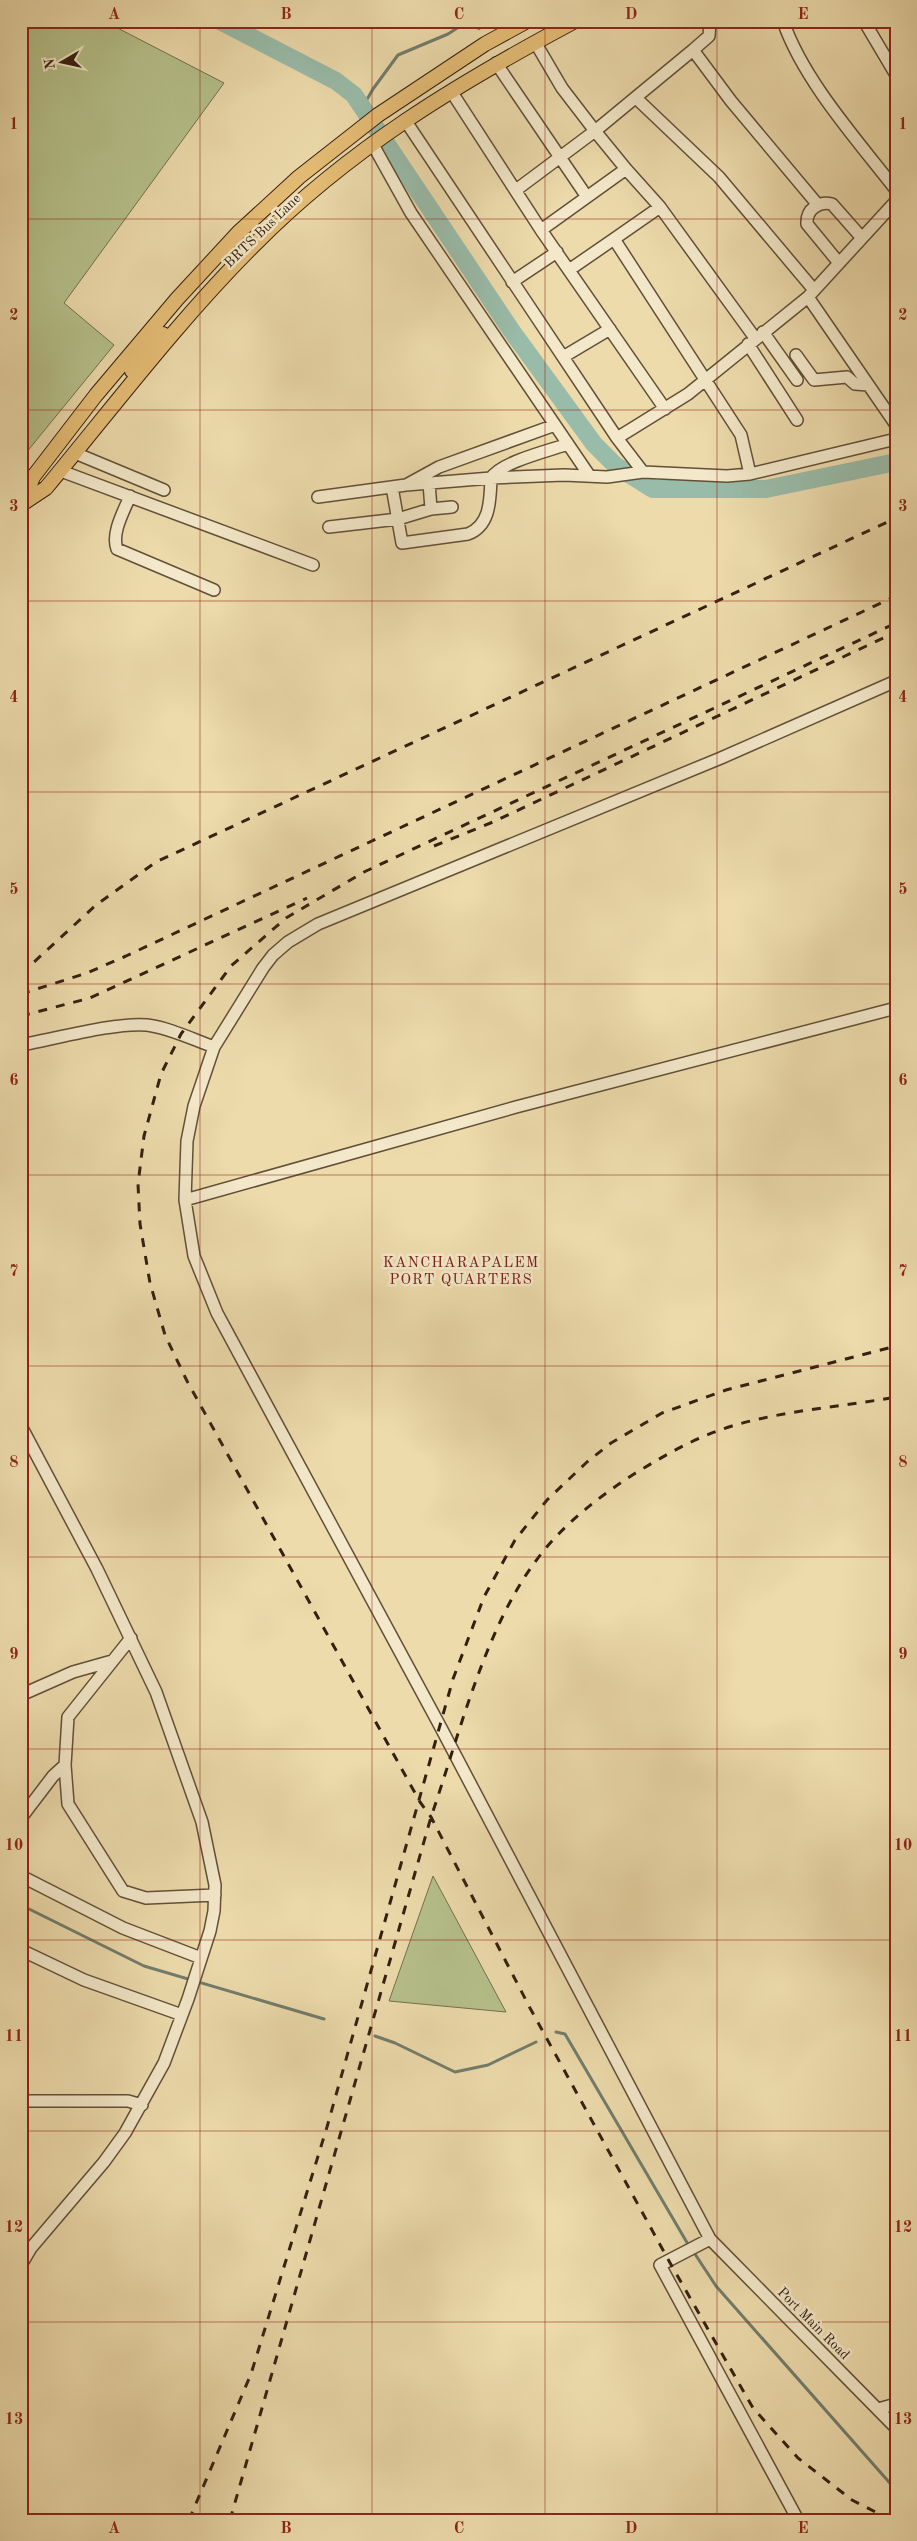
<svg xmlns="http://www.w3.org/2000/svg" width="917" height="2541" font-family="'Old Standard TT',serif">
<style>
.green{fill:#b6c18b;stroke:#75704e}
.water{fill:#99bba9;stroke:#717d6c}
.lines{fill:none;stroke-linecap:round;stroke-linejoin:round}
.stream{stroke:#717d6c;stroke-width:3}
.river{stroke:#99bba9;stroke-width:18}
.minor-casing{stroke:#624f38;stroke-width:14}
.major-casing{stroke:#342011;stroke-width:16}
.minor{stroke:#f3e8c9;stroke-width:11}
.major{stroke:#e6be76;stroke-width:14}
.rail{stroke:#342011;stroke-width:3;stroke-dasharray:9 9;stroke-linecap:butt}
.grid{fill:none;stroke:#8f2418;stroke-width:1;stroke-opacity:0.55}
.labels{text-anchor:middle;stroke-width:5;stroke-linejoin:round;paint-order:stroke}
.street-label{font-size:14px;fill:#342011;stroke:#f3e8c9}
.neighbourhood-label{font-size:15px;letter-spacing:1px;fill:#7a1f14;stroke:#f3e8c9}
.neatline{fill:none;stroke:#8f2418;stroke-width:2}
.grid-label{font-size:16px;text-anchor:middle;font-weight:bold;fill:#8f2418}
</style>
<rect width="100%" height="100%" fill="#eddbac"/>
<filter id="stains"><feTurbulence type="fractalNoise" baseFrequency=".004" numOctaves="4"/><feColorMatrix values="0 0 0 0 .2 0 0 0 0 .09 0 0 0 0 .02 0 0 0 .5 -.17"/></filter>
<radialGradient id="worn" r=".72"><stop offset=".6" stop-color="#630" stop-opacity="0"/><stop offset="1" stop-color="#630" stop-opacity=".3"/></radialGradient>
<path class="green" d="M21,21H104L224,83L64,303L114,345L21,459Z
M433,1876L506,2012L389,2001Z"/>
<path class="water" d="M467,21H490L479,30Z"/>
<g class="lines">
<path class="stream" d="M362,108L373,89L398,55L448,34L468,21
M21,1905L144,1966L324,2019
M556,2032L565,2034L689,2246
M375,2036L395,2043L455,2072L488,2065L536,2042
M693,2251L716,2286L896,2490"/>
<path class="river" d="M220,21L336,81L354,95L511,330L594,444L616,466L653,489H766L896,462"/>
<defs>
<path id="minor" d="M783,21C803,80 858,141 896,190
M864,21L896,75
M693,50L709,36L710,21
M496,63L587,197L541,230
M451,91L541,230L665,409
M636,98L719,177L814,290
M405,120L617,438
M372,143L411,213L589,475
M626,169L660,207
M516,190L595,131L562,88L535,42
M587,197L626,169L595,131L693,50L731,101L818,205
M614,239L660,207L755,338
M839,263L807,224C806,209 819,201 832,204L862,238
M569,270L614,239L741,435L750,474
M512,282L557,252
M808,297L896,425
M763,332L797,380
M748,344L797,420
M796,355L814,380L847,377L855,384L868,385
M563,357L610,329
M75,453L164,490
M61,471L313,565
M643,472L727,476L750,474L896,439
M429,483L431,509
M408,484L439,467L555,425
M392,487L402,543L468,534C491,525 490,499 491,478C501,462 548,451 568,444
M130,496C124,511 111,533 117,549L214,590
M318,497L406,485L491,478L564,475L607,477L643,472L617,438L688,394L808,297L896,201
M329,527L398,519L431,509L452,507
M21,1045C55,1039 115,1022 147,1025C170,1028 192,1039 214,1047
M185,1200L516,1107L896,1008
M21,1426L97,1569L156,1692L202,1822L215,1885L214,1911L210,1931L188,1999L164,2063L125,2133L104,2162L31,2248L21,2265
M131,1638L68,1717L65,1765L68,1804L123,1891L146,1898L215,1895
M21,1695L73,1672L112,1661
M21,1818L53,1776L65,1765
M21,1876L123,1928L201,1958
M21,1950L84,1980L182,2015
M21,2101H128L142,2105
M710,2239L896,2428
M878,2409L896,2404
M798,2520L660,2265L710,2239L440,1726L217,1313L194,1256L185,1200L187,1141L194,1106L214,1047L263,968L273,955L288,942L318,924L721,758L896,681"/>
<path id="major" d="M132,371L163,334
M22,504L46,488C114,406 179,320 254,245C349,149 457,84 575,21
M22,504L33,477L96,395L177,299L238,233L299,177L378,115L485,44L527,21"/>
</defs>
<use href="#minor" class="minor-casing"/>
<use href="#major" class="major-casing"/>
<use href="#minor" class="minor"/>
<use href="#major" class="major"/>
<path class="rail" d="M434,846L493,822L896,632
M21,974L96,905L156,862L896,518
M21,994L87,973L126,956L896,596
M21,1016L90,998L307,898
M189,2520L251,2374L327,2127L453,1679L484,1597L515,1540L547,1500L587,1462L611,1443L662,1413L726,1390L896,1346
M230,2520L431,1817C459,1736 484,1631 535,1562C561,1526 597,1498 634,1474C665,1455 696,1437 732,1426C786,1410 841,1407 896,1397
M891,2520L852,2500L798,2458L753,2408L669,2261L530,2008L431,1817L420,1802L187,1381L165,1335L150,1283L140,1224L138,1184L144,1136L161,1074L181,1034L231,966L286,918L364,872L896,623"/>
</g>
<path class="grid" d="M200,21V2520M372,21V2520M545,21V2520M717,21V2520M21,219H896M21,410H896M21,601H896M21,792H896M21,984H896M21,1175H896M21,1366H896M21,1557H896M21,1749H896M21,1940H896M21,2131H896M21,2322H896"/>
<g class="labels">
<g class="street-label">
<text transform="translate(262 230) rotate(-44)" y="5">BRTS Bus Lane</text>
<text transform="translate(814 2323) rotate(45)" y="5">Port Main Road</text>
</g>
<g class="neighbourhood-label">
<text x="461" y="1267">KANCHARAPALEM<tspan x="461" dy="17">PORT QUARTERS</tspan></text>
</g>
</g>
<rect width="917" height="2541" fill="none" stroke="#eddbac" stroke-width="55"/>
<g transform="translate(62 62) rotate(261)" stroke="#f3e8c9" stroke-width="4" paint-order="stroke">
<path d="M0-4L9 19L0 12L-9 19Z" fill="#342011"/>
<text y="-8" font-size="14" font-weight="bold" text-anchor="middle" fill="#342011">N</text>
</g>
<rect x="28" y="28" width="862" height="2486" class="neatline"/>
<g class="grid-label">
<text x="114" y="19">A</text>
<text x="286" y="19">B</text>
<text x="459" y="19">C</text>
<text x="631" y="19">D</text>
<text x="803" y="19">E</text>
<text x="14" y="129">1</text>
<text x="903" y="129">1</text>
<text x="14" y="320">2</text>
<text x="903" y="320">2</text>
<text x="14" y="511">3</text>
<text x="903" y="511">3</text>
<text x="14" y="702">4</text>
<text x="903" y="702">4</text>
<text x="14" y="894">5</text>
<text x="903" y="894">5</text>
<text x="14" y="1085">6</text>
<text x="903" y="1085">6</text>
<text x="14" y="1276">7</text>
<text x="903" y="1276">7</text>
<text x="14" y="1467">8</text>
<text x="903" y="1467">8</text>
<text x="14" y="1659">9</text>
<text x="903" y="1659">9</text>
<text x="14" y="1850">10</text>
<text x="903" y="1850">10</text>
<text x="14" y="2041">11</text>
<text x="903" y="2041">11</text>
<text x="14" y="2232">12</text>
<text x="903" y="2232">12</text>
<text x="14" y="2424">13</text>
<text x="903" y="2424">13</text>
<text x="114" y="2533">A</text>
<text x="286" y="2533">B</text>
<text x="459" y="2533">C</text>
<text x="631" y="2533">D</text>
<text x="803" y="2533">E</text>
</g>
<rect width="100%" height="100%" filter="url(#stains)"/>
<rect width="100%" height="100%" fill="url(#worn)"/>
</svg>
